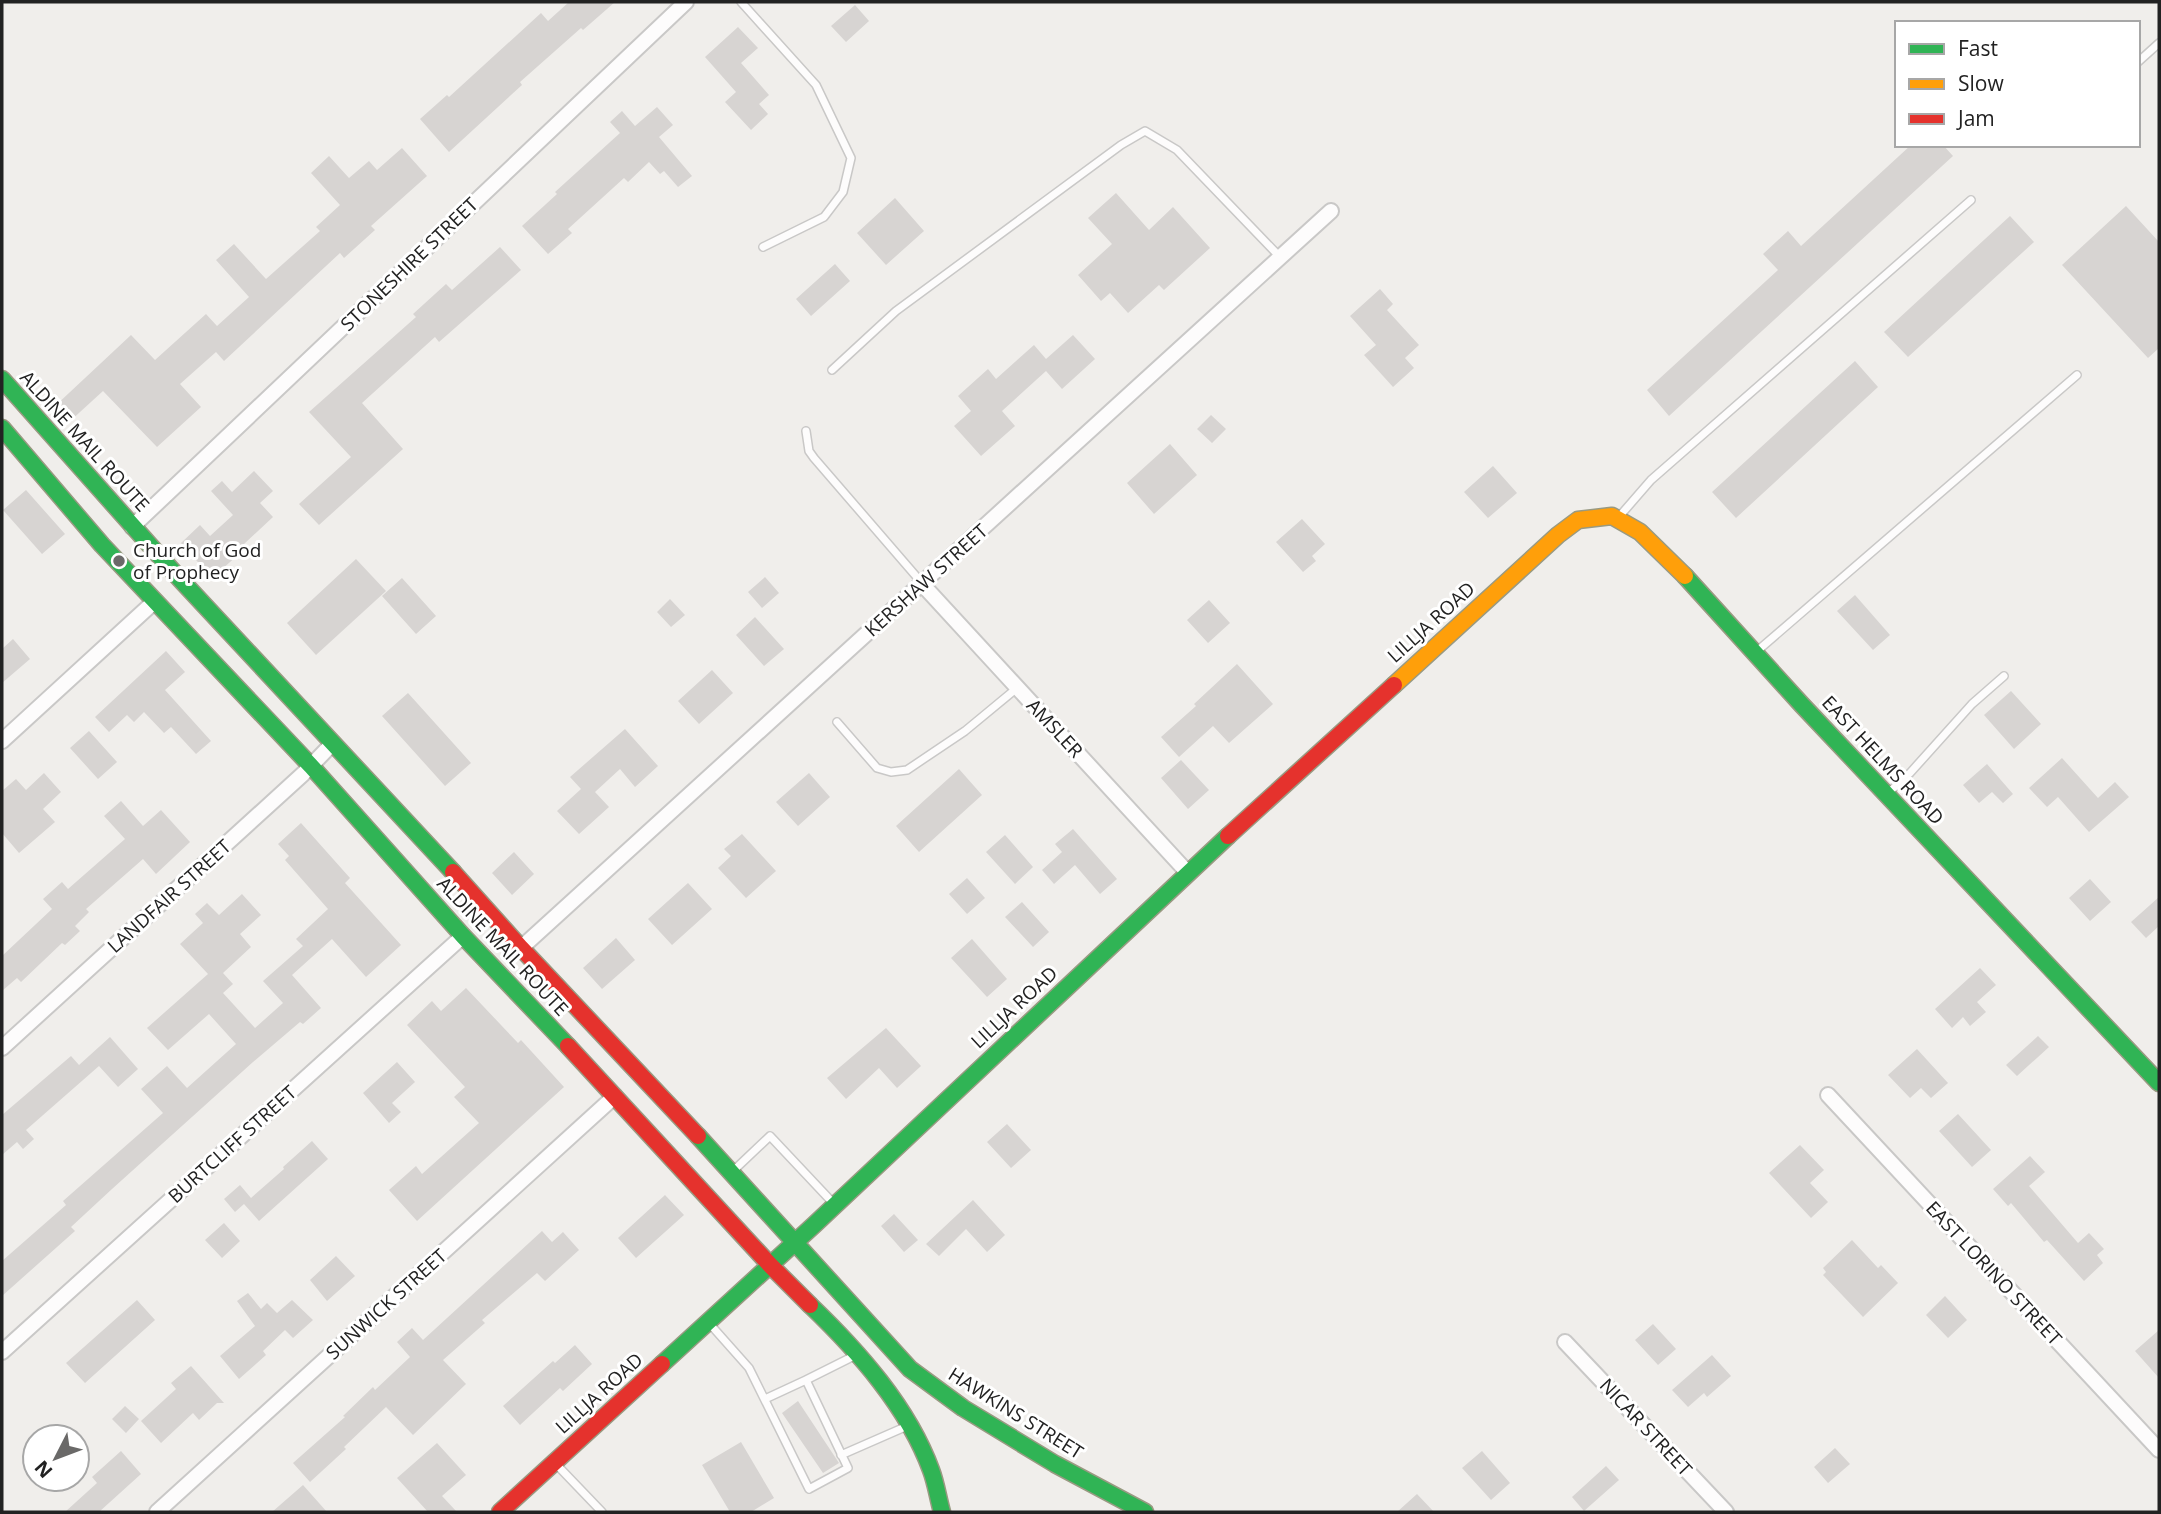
<svg xmlns="http://www.w3.org/2000/svg" width="2161" height="1514" font-family="'Open Sans',sans-serif">
<style>
.building{fill:#d7d4d2}
.lines{fill:none;stroke-linecap:round;stroke-linejoin:round}
.lane-casing{stroke:#c9c8c7;stroke-width:10}
.street-casing{stroke:#c9c8c7;stroke-width:18}
.fast-casing{stroke:#999a82;stroke-width:19}
.slow-casing{stroke:#999a82;stroke-width:19}
.jam-casing{stroke:#999a82;stroke-width:19}
.lane{stroke:#fdfcfc;stroke-width:7}
.street{stroke:#fdfcfc;stroke-width:14}
.fast{stroke:#30b455;stroke-width:16}
.slow{stroke:#ff9f0a;stroke-width:16}
.jam{stroke:#e5322d;stroke-width:16}
.poi-dot{fill:#6a6968;stroke:#fff;stroke-width:2.5}
.labels{text-anchor:middle;stroke-width:6;stroke-linejoin:round;paint-order:stroke}
.street-label{font-size:19px;fill:#222;stroke:#fff}
.poi-label{font-size:19px;fill:#222;stroke:#fff;text-anchor:start}
</style>
<rect width="100%" height="100%" fill="#f0eeeb"/>
<path class="building" d="M569,2H615L583,30L581,28L520,82L522,85L449,152L420,119L447,95L449,97L541,13L548,21Z
M855,5L869,21L846,42L831,26Z
M738,27L758,48L741,63L769,95L759,104L768,114L751,130L725,102L736,92L705,57Z
M657,107L673,125L659,137L692,176L678,187L664,171L660,174L649,162L628,182L624,178L568,229L572,233L548,254L522,226L557,194L555,192L620,133L610,122L622,111L635,126Z
M1911,145H1943L1953,156L1669,416L1647,390L1778,270L1763,254L1788,231L1801,246Z
M402,148L427,176L371,226L375,230L344,258L340,253L224,361L216,352L180,384L201,407L157,447L103,391L68,423L54,407L131,335L155,360L206,314L217,326L249,297L216,260L234,244L266,279L320,231L316,227L340,205L311,173L329,156L349,178L369,161L377,170Z
M1116,193L1149,230L1173,207L1210,248L1164,290L1159,285L1128,313L1110,293L1101,301L1078,275L1112,244L1088,218Z
M895,198L924,231L886,265L857,233Z
M2126,206L2159,242V348L2148,358L2062,265Z
M2010,216L2034,242L1908,357L1884,332Z
M500,247L521,270L439,342L435,337L362,403L403,449L319,525L299,504L351,457L309,412L416,317L413,314L446,284L452,290Z
M835,264L850,281L811,316L796,299Z
M1380,289L1393,304L1387,310L1419,345L1405,358L1414,368L1393,387L1364,355L1376,345L1350,316Z
M1073,335L1095,359L1062,389L1046,371L1002,411L1015,426L981,456L954,426L971,411L958,396L988,369L996,379L1034,345L1046,359Z
M1855,361L1878,387L1736,518L1712,492Z
M1211,415L1226,429L1212,443L1197,429Z
M1170,444L1197,475L1154,514L1127,483Z
M1493,466L1517,493L1488,518L1464,492Z
M254,471L273,491L260,503L273,517L244,544L247,547L212,578L181,543L200,525L210,536L233,515L211,491L222,481L232,492Z
M26,490L65,534L42,554L3,510Z
M1302,519L1325,544L1312,556L1316,561L1303,572L1276,542Z
M356,559L386,591L316,655L287,623Z
M765,577L779,593L762,608L748,592Z
M402,578L436,616L416,634L382,596Z
M1855,595L1890,635L1873,650L1837,611Z
M670,599L685,615L671,627L657,612Z
M1209,600L1230,623L1208,643L1187,620Z
M755,617L784,649L764,666L736,635Z
M13,639L30,659L2,683V649Z
M166,651L185,672L165,690L211,741L196,754L171,727L164,733L144,712L134,722L127,715L109,732L95,717Z
M1237,664L1273,704L1229,743L1213,726L1179,757L1161,737L1196,706L1194,704Z
M712,670L733,693L699,724L678,701Z
M2011,691L2041,724L2014,749L1984,715Z
M408,693L471,763L445,786L382,716Z
M625,729L658,766L635,787L620,769L595,792L609,807L579,834L557,811L581,789L570,777Z
M89,731L117,762L98,779L70,748Z
M2062,758L2098,798L2115,782L2129,797L2089,832L2058,797L2047,807L2029,788Z
M1181,760L1209,790L1188,809L1161,778Z
M1987,764L2013,794L2003,803L1992,792L1979,803L1963,785Z
M959,769L982,795L919,852L896,826Z
M44,773L61,792L43,809L55,822L19,853L2,833V791L16,779L26,790Z
M809,773L830,797L798,826L776,802Z
M121,801L143,826L161,810L190,842L156,874L143,859L86,909L89,912L75,926L80,931L65,945L62,943L21,982L17,978L2,991V956L52,909L43,899L62,882L68,889L125,839L104,816Z
M301,823L350,878L345,883L401,945L366,977L332,939L292,975L321,1008L303,1024L300,1022L253,1062L112,1189L71,1227L75,1231L2,1296V1261L66,1205L63,1201L163,1113L141,1089L167,1066L187,1088L236,1044L209,1014L168,1050L147,1028L208,974L180,944L203,923L195,914L207,903L219,915L242,894L261,915L240,934L251,947L223,973L233,984L223,993L255,1028L283,1003L263,981L303,946L296,939L328,909L285,860L289,856L278,844Z
M1073,829L1117,879L1100,894L1075,865L1054,884L1042,870L1062,852L1055,844Z
M742,834L776,871L746,898L718,868L731,856L724,849Z
M1005,835L1033,867L1015,884L986,852Z
M514,852L534,874L512,895L492,873Z
M967,878L985,898L967,914L949,894Z
M2090,879L2111,902L2090,921L2069,898Z
M688,883L712,909L672,945L648,919Z
M2159,897V926L2146,938L2131,922Z
M1022,902L1049,932L1033,947L1005,917Z
M616,938L635,960L602,989L583,968Z
M972,939L1007,979L987,997L951,958Z
M1980,968L1996,985L1977,1002L1986,1012L1970,1026L1963,1017L1952,1028L1935,1009Z
M466,988L518,1043L521,1040L564,1087L417,1221L389,1190L416,1166L422,1174L479,1123L454,1097L465,1087L407,1025L432,1001L441,1011Z
M886,1028L921,1066L897,1088L879,1068L846,1099L827,1078Z
M2038,1036L2049,1047L2017,1076L2006,1065Z
M110,1037L138,1069L118,1087L99,1066L26,1130L34,1139L23,1149L17,1142L2,1155V1115L71,1056L79,1065Z
M1917,1049L1948,1083L1931,1098L1921,1088L1910,1098L1888,1075Z
M397,1062L415,1082L392,1103L401,1112L389,1123L363,1093Z
M1958,1114L1991,1150L1972,1167L1939,1131Z
M1007,1124L1031,1150L1011,1168L987,1142Z
M312,1141L328,1159L259,1221L244,1204L235,1212L224,1199L240,1185L251,1198L284,1169L283,1167Z
M1800,1145L1824,1170L1810,1183L1828,1202L1811,1218L1769,1173Z
M2030,1156L2045,1172L2029,1186L2078,1243L2089,1233L2104,1249L2097,1255L2103,1263L2084,1281L2047,1240L2044,1242L2011,1203L2008,1206L1993,1189Z
M665,1195L684,1215L636,1258L618,1238Z
M973,1200L1005,1235L987,1252L966,1229L939,1256L926,1244Z
M894,1214L918,1240L904,1252L881,1226Z
M224,1223L240,1241L222,1258L205,1240Z
M542,1231L552,1242L563,1232L579,1250L545,1281L537,1273L482,1320L485,1323L443,1360L466,1384L413,1435L386,1407L344,1447L346,1449L310,1482L293,1463L345,1417L343,1416L373,1387L375,1390L410,1357L397,1342L412,1328L423,1340Z
M1852,1240L1878,1268L1881,1265L1898,1283L1863,1317L1823,1275L1826,1272L1823,1268Z
M336,1256L355,1276L327,1301L310,1280Z
M248,1293L261,1309L267,1303L277,1313L292,1300L313,1320L293,1338L285,1330L263,1351L266,1355L239,1379L220,1356L255,1326L237,1301Z
M1945,1296L1967,1320L1948,1338L1926,1315Z
M137,1300L155,1320L85,1383L66,1363Z
M1653,1324L1676,1349L1658,1365L1635,1340Z
M2159,1330V1378L2135,1351Z
M575,1345L592,1364L563,1391L560,1388L520,1425L503,1406L553,1361L555,1363Z
M1712,1355L1731,1376L1707,1397L1704,1393L1688,1407L1672,1390Z
M191,1366L224,1403H217L199,1420L193,1413L161,1443L141,1421L176,1389L171,1383Z
M798,1401L839,1463L823,1473L782,1413Z
M125,1406L139,1419L126,1433L112,1419Z
M741,1442L774,1498L751,1512H730L702,1465Z
M437,1443L466,1475L442,1496L457,1512H428L397,1478Z
M1835,1448L1850,1464L1828,1483L1814,1467Z
M121,1451L141,1474L99,1512H65L97,1483L92,1477Z
M1482,1451L1510,1483L1491,1500L1462,1468Z
M1606,1466L1619,1480L1584,1511L1572,1497Z
M303,1485L327,1512H272Z
M1417,1494L1434,1512H1397Z"/>
<g class="lines">
<defs>
<path id="lane" d="M741,2L816,85L851,158L843,192L824,217L763,247
M2138,62L2159,43
M832,370L896,311L1121,145L1145,131L1177,150L1280,257
M806,431L809,451L814,458L922,583
M1618,518L1651,480L1971,200
M1756,652L2077,375
M837,722L877,768L891,772L907,770L965,731L1017,688
M1887,794L1910,773L1972,704L2004,676
M732,1172L770,1136L834,1204
M709,1323L749,1368L809,1489L848,1468L806,1380L765,1399
M806,1380L854,1356
M841,1455L905,1427
M555,1463L602,1512"/>
<path id="street" d="M132,527L686,2
M922,584L1188,873
M2,741L155,601
M521,948L1331,211
M2,1048L303,774L333,743
M1828,1095L2159,1450
M1565,1342L1726,1512
M2,1352L463,936
M157,1512L615,1096"/>
<path id="fast" d="M2,379L179,578L453,872
M2,428L102,545L311,766L463,936L568,1046
M1685,576L1802,705L2159,1083
M698,1136L910,1369L963,1408L1055,1464L1145,1512
M810,1305C858,1351 908,1407 931,1470C936,1483 938,1498 942,1512
M662,1364L814,1225L1228,836"/>
<path id="slow" d="M1394,685L1558,535L1578,520L1612,516L1640,532L1685,576"/>
<path id="jam" d="M1228,836L1394,685
M453,872L521,948L698,1136
M568,1046L770,1265L810,1305
M500,1512L662,1364"/>
</defs>
<use href="#lane" class="lane-casing"/>
<use href="#street" class="street-casing"/>
<use href="#fast" class="fast-casing"/>
<use href="#slow" class="slow-casing"/>
<use href="#jam" class="jam-casing"/>
<use href="#lane" class="lane"/>
<use href="#street" class="street"/>
<use href="#fast" class="fast"/>
<use href="#slow" class="slow"/>
<use href="#jam" class="jam"/>
</g>
<circle class="poi-dot" cx="119" cy="561" r="7"/>
<g class="labels">
<g class="street-label">
<text transform="translate(409 264) rotate(-44)" y="7">STONESHIRE STREET</text>
<text transform="translate(85 441) rotate(48)" y="7">ALDINE MAIL ROUTE</text>
<text transform="translate(926 580) rotate(-42)" y="7">KERSHAW STREET</text>
<text transform="translate(1431 622) rotate(-42)" y="7">LILLJA ROAD</text>
<text transform="translate(1055 728) rotate(47)" y="7">AMSLER</text>
<text transform="translate(1883 760) rotate(47)" y="7">EAST HELMS ROAD</text>
<text transform="translate(169 896) rotate(-42)" y="7">LANDFAIR STREET</text>
<text transform="translate(503 946) rotate(47)" y="7">ALDINE MAIL ROUTE</text>
<text transform="translate(1014 1007) rotate(-43)" y="7">LILLJA ROAD</text>
<text transform="translate(232 1144) rotate(-42)" y="7">BURTCLIFF STREET</text>
<text transform="translate(1994 1273) rotate(47)" y="7">EAST LORINO STREET</text>
<text transform="translate(386 1304) rotate(-42)" y="7">SUNWICK STREET</text>
<text transform="translate(599 1393) rotate(-42)" y="7">LILLJA ROAD</text>
<text transform="translate(1016 1413) rotate(32)" y="7">HAWKINS STREET</text>
<text transform="translate(1646 1427) rotate(47)" y="7">NICAR STREET</text>
</g>
<g class="poi-label">
<text x="133" y="557">Church of God<tspan x="133" dy="22">of Prophecy</tspan></text>
</g>
</g>
<rect width="2161" height="1514" fill="none" stroke="#222222" stroke-width="7"/>
<rect x="1895" y="21" width="245" height="126" fill="#ffffff" stroke="#a7a7a7" stroke-width="2"/>
<rect x="1909" y="44" width="35" height="10" fill="#30b455" stroke="#a7a7a7" stroke-width="2"/>
<text x="1958" y="56" font-size="21" fill="#222222">Fast</text>
<rect x="1909" y="79" width="35" height="10" fill="#ff9f0a" stroke="#a7a7a7" stroke-width="2"/>
<text x="1958" y="91" font-size="21" fill="#222222">Slow</text>
<rect x="1909" y="114" width="35" height="10" fill="#e5322d" stroke="#a7a7a7" stroke-width="2"/>
<text x="1958" y="126" font-size="21" fill="#222222">Jam</text>
<g transform="translate(56 1458) rotate(228)"><circle r="33" fill="#ffffff" stroke="#a7a7a7" stroke-width="2"/>
<path d="M0-5L12 26L0 18L-12 26Z" fill="#6a6968"/>
<text y="-10" font-size="19" font-weight="bold" text-anchor="middle" fill="#222222">N</text>
</g>
</svg>
